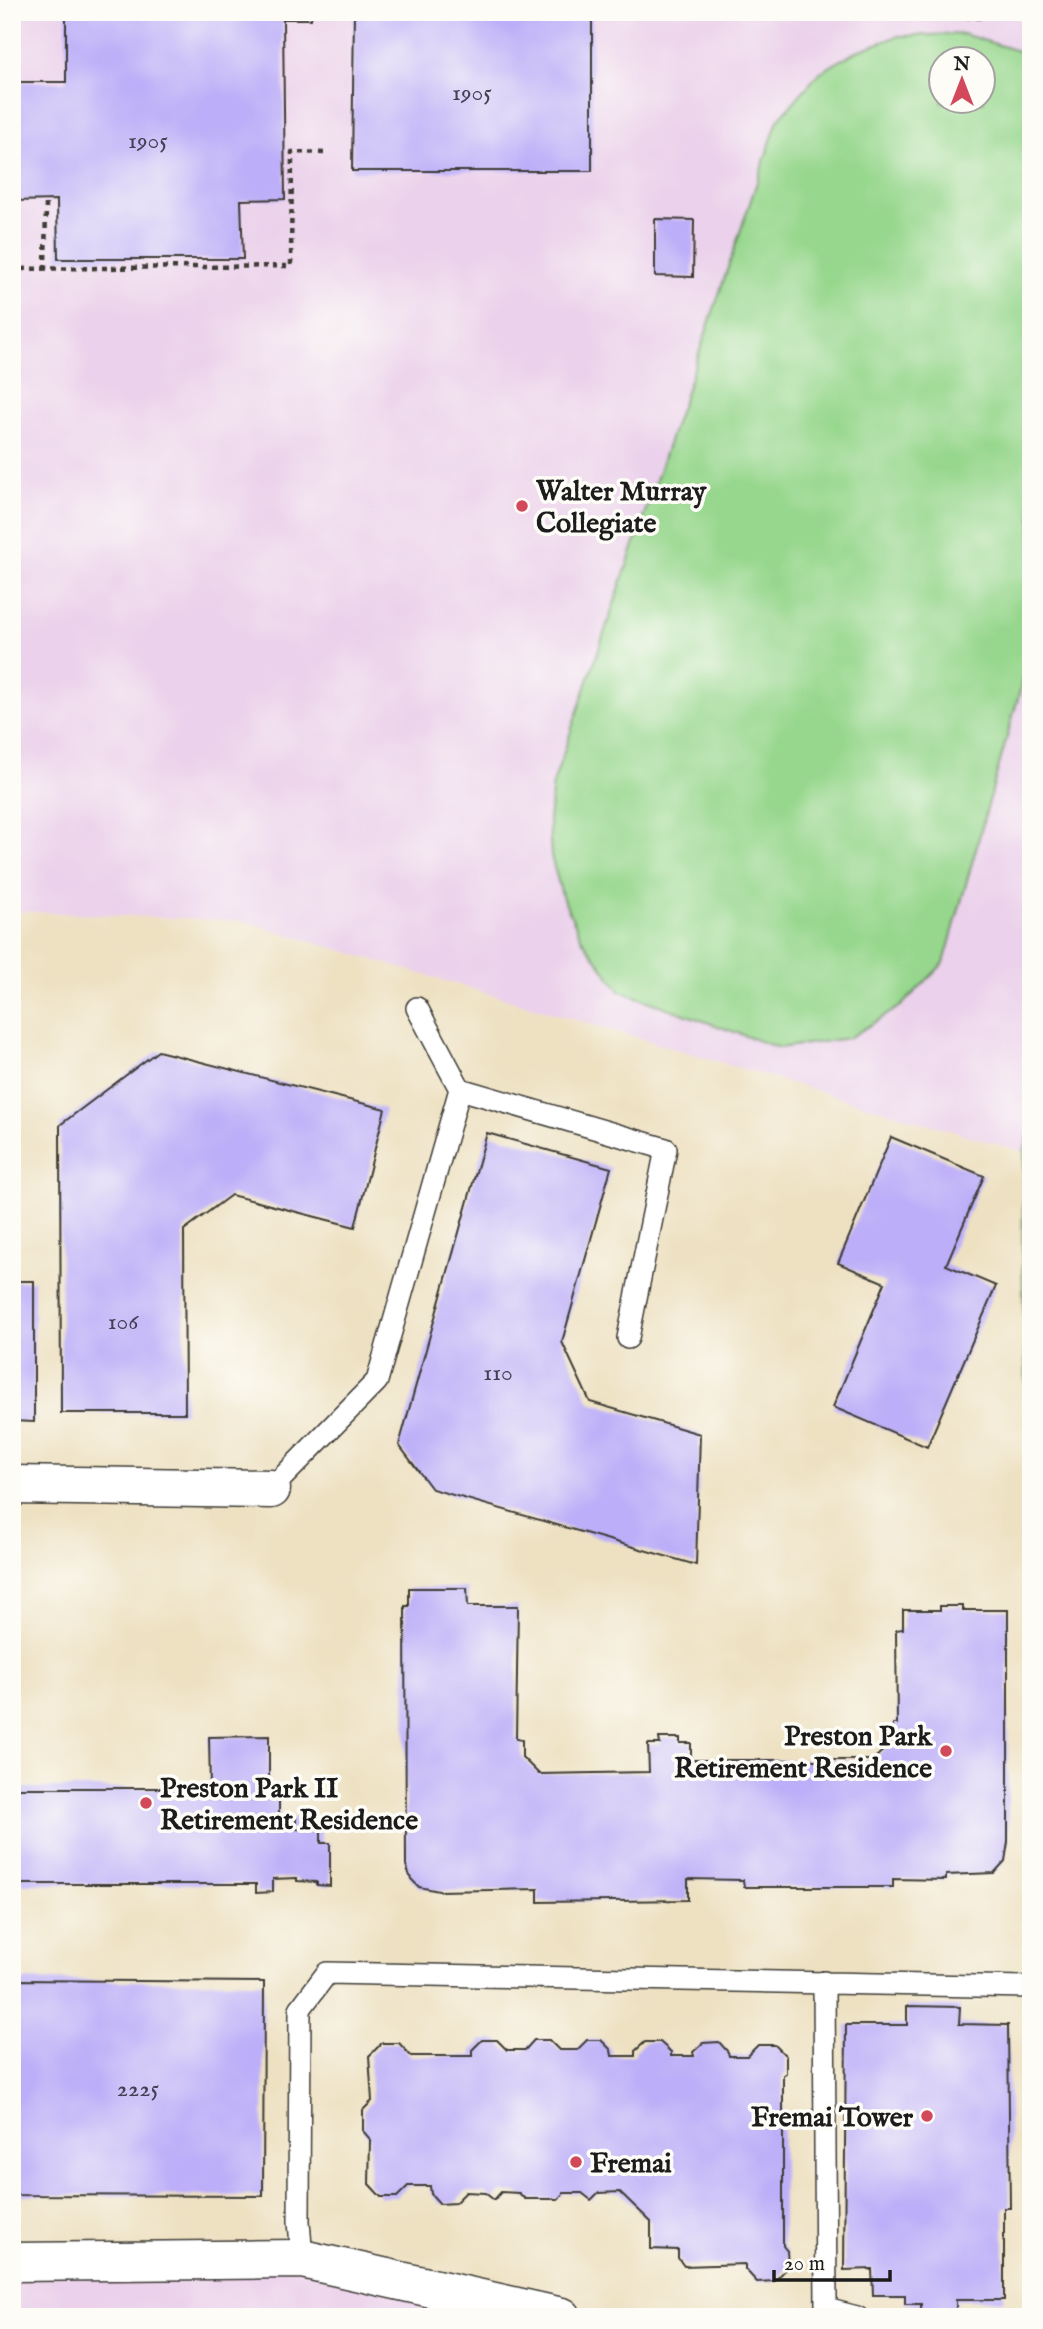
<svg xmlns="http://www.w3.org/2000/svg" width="1043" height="2329" font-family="'IM FELL English',serif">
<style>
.built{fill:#ebd1eb;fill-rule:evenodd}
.green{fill:#97d78d;stroke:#5a7a54;stroke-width:2;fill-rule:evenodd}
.building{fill:#bcaef8}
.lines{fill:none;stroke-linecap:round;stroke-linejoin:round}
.lane-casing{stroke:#3c3a35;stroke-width:24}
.street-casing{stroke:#3c3a35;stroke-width:41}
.path{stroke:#3c3a35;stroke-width:4.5;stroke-dasharray:5 5;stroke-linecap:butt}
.lane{stroke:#fff;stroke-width:21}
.street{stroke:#fff;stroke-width:38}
.poi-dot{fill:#d1495b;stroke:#fdfcf7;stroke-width:2.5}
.labels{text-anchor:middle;stroke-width:7;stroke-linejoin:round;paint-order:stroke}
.number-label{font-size:24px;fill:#444053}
.poi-label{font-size:28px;font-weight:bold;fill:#1c1c1c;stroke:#fdfcf7;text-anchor:start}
</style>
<rect width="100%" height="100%" fill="#fdfcf7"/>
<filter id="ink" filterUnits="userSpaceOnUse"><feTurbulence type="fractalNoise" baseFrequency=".0143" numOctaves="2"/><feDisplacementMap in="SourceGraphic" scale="14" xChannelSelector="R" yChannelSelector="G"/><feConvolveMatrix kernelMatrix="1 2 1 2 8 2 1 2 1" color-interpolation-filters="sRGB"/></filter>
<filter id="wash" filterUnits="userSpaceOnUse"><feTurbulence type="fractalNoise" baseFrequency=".00686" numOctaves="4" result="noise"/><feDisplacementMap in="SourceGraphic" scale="28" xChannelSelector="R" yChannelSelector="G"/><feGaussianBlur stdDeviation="1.57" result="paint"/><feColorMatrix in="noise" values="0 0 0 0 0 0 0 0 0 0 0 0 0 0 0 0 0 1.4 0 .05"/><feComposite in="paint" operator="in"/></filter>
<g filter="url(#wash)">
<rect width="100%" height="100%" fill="#eee1c2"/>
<path class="built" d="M12,12H1031V1126L1024,1152L242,921L12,911ZM942,60H984V102H942Z
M302,2259L562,2317H12V2262Z"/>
<path class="green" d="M963,34L1031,55V651L944,963L901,1006L849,1038L779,1048L620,991L583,941L563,899L551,856L549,820L553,784L778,120L819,73L857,51L898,36ZM942,60H984V102H942Z
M1031,1126V1550L1022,1259L1024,1152Z"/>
<g id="blocks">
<path class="building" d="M66,12H312L311,19H283L285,199L241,200L243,259H58L57,200L12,201V82H66Z
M354,12H592V171H352Z
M655,219L694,220L693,277L655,276Z
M158,1051L385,1109L355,1227L231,1195L184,1230L185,1413H61L60,1125Z
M487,1133L611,1168L562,1342L590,1402L700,1434L696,1565L432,1489L399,1445Z
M891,1137L984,1176L946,1265L996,1286L927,1447L833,1407L885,1283L838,1263Z
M12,1281H34V1422L12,1421Z
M409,1588H467L468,1606H518L516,1739L522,1740V1757L539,1774L649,1772L648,1744H660L659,1738H680V1743H691V1760H873L893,1741V1724H897L896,1630L903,1629V1610H940V1606H963V1610H1008V1842L1005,1861L994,1873L946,1875V1880L893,1879V1887H744L743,1880L688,1879V1900L538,1902V1889L439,1891L419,1887L411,1879L406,1865L405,1606H409Z
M269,1736V1786L279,1785V1818H296V1829H321V1843H330V1886L317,1885V1882L297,1881V1878L273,1879V1892L256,1893V1884H12V1788H210L209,1737Z
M12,1980L264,1982L263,2196L12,2195Z
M907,2006L960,2007L959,2024L1008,2025L1010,2208H1004V2300H956V2310H921V2304H905V2295H873L872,2269L844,2270L846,2025H907Z
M482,2040H497L507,2050H525L534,2040H549L559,2050H577L587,2040H601L611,2050L612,2056H635V2051L645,2042H660L671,2052V2056H694L693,2052L703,2043L719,2042L728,2052L729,2056H747L758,2045H775L786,2056V2073L783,2075V2246L787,2251L788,2267L775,2281L757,2282L745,2269V2264L684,2266L678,2258V2250L651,2249V2222L620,2192L598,2193L591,2200L582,2193H564L558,2199H525L519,2193L501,2192L494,2200L485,2193L466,2192L455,2203L440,2204L431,2194L430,2186H408L397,2197H381L369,2184L370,2139L363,2131V2110L372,2101L369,2056L382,2043H399L411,2056H472V2050Z"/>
</g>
</g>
<g filter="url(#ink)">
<use href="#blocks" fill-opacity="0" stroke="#3c3a35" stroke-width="2"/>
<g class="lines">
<defs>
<path id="lane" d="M460,1089L666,1149L628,1338
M271,1489L377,1381L460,1089L417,1008
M824,1982L826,2309
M302,2259L299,2221L300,2009L327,1973L1031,1987
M824,2317L826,2309L857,2317"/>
<path id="street" d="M12,1485L271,1489
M12,2262L302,2259L562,2317"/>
</defs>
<use href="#lane" class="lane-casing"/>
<use href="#street" class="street-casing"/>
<path class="path" d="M856,12L985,18
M12,269L291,266L292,152L328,153
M45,269L46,201
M1031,1576V1608"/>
<use href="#lane" class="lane"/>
<use href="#street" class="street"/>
</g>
</g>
<g class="poi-dot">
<circle cx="522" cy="506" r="7"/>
<circle cx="946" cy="1751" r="7"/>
<circle cx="146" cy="1803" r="7"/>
<circle cx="927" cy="2116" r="7"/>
<circle cx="576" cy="2162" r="7"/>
</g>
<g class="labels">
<g class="number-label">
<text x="472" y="100">1905</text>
<text x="148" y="148">1905</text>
<text x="123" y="1329">106</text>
<text x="498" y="1380">110</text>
<text x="138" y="2096">2225</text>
</g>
<g class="poi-label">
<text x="536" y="500">Walter Murray<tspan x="536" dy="32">Collegiate</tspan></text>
<text x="932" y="1745" text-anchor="end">Preston Park<tspan x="932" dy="32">Retirement Residence</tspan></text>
<text x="160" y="1797">Preston Park II<tspan x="160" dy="32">Retirement Residence</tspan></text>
<text x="913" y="2126" text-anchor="end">Fremai Tower</text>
<text x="590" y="2172">Fremai</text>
</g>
</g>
<rect width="1043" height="2329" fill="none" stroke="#fdfcf7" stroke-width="42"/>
<g transform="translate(962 80)"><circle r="33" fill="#fdfcf7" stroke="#a3a29f" stroke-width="2"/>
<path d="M0-5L12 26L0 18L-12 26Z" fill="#d1495b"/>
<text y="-10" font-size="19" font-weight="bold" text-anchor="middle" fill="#1c1c1c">N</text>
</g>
<path d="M774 2270v10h116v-10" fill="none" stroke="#1c1c1c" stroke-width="3.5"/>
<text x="784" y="2270" font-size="21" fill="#1c1c1c" stroke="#fdfcf7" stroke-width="5" paint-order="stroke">20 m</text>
</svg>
